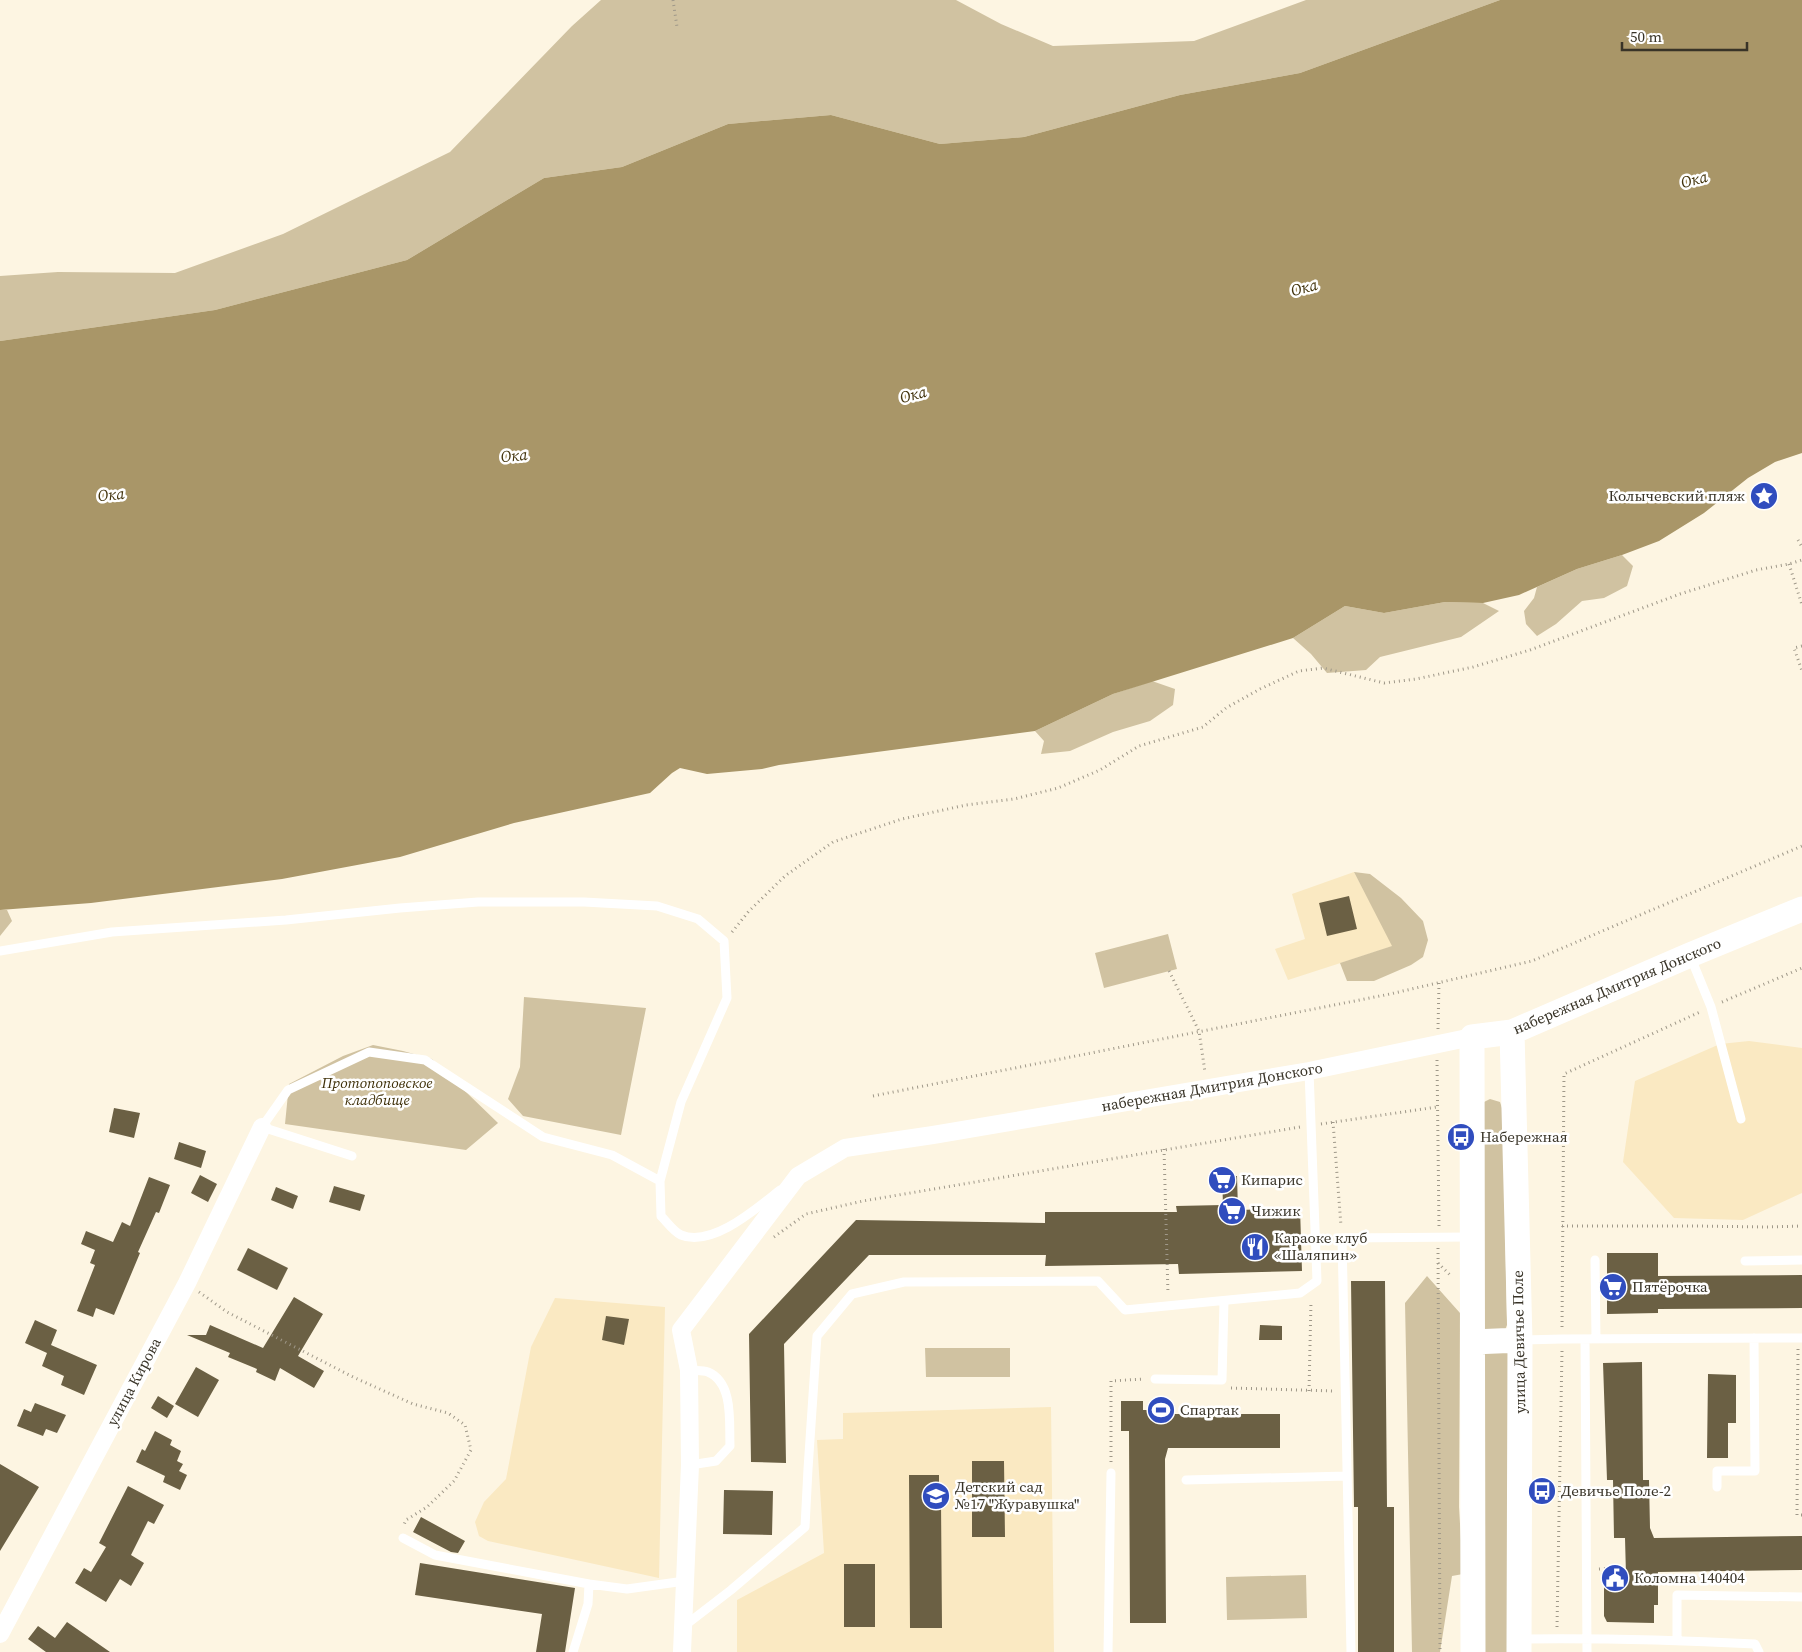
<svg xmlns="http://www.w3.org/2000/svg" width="1802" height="1652" font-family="'Source Serif 4',serif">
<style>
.built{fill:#fae9c2}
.green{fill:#d0c2a1}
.water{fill:#a99668}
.building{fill:#6b6044}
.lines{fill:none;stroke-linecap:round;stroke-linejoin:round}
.path{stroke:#9f9889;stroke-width:3;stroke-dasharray:1 4;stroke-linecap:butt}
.lane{stroke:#fff;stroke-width:9}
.street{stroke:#fff;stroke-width:18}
.secondary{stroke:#fff;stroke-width:25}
.labels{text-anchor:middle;stroke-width:5;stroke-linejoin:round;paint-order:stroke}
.poi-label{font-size:15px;fill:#383327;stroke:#fff;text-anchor:start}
.street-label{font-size:15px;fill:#383327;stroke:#fff}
.park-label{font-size:15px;font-style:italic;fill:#3f3009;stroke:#fff}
.water-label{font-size:16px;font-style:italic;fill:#42330c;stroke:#fff}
</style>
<rect width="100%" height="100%" fill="#fdf5e2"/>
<path class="built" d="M1354,872L1393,946L1288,980L1275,949L1305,939L1292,894Z
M1749,1041L1802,1048V1193L1743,1220L1674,1218L1623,1162L1635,1081L1720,1044Z
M555,1298L665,1307L659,1578L488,1541L479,1536L475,1522L484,1502L506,1479L531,1347Z
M1051,1407L1054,1652H737V1600L824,1553L817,1440L843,1439V1413Z"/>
<path class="green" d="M601,0H956L1001,24L1053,46L1194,41L1306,0H1500L1300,73L1180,95L1024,137L940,144L831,115L728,124L622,167L544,178L407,260L215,310L0,341V276L58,272L175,273L283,234L450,152L572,26Z
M1622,555L1633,566L1627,586L1604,598L1582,601L1556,624L1537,636L1526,624L1524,611L1534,598L1537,587L1577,569Z
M1445,602L1483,603L1499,611L1461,637L1380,657L1366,670L1327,673L1311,654L1293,638L1345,606L1384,613Z
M1152,681L1175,689L1173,705L1150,721L1113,732L1070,751L1041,754L1044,741L1035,731L1113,694Z
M1354,872L1370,874L1401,898L1423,921L1428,940L1423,957L1411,965L1374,981H1347L1340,963L1392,946Z
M0,910H7L12,921L0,936Z
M1168,934L1177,969L1104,988L1095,953Z
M524,997L646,1008L621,1135L523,1116L508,1099L520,1067Z
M373,1045L403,1051L432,1059L498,1123L466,1150L285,1124L289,1084L343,1056Z
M1490,1099L1500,1102L1503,1111L1507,1325L1505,1330L1484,1333L1482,1103Z
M1427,1276L1460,1313L1459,1507L1463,1574L1452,1576L1440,1652H1412L1405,1303Z
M925,1348H1010V1377H926Z
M1510,1348L1511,1652H1483V1352Z
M1306,1575L1307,1618L1227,1620L1226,1577Z"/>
<path class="water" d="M1500,0H1802V453L1775,462L1748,478L1704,513L1659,541L1622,555L1577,569L1519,595L1483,603L1445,602L1384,613L1345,606L1293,638L1113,694L1035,731L779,765L762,769L707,774L680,768L672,773L650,793L514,823L400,857L282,879L91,903L0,910V341L215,310L407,260L544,178L622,167L728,124L831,115L940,144L1024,137L1180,95L1300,73Z"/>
<path class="building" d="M1349,896L1357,929L1327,936L1319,903Z
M114,1108L140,1113L134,1138L109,1132Z
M179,1142L206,1151L201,1168L174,1159Z
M200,1175L217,1184L208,1202L191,1193Z
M1222,1176H1237L1238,1210L1300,1208L1302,1271L1179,1274L1178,1264L1045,1266L1046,1255H869L784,1344L786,1463L751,1462L749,1334L856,1220L1045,1223V1212H1177L1176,1206L1223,1205Z
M149,1177L170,1185L159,1213L156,1212L138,1252L140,1253L114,1315L96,1308L93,1317L77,1311L95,1265L90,1263L95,1250L81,1244L86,1231L113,1242L122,1222L130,1226Z
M334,1186L365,1195L360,1211L329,1202Z
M276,1187L298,1196L293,1209L271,1200Z
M248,1248L288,1268L277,1290L237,1270Z
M1607,1253H1658V1276L1802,1275V1308L1658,1309V1313L1607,1314Z
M1351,1281H1385L1387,1507H1394V1652H1358V1507H1354Z
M294,1297L323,1314L298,1356L324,1371L314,1388L280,1368L275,1381L256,1372L257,1369L228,1357L230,1353L187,1335H206L210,1325L263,1348Z
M606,1316L629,1319L624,1345L602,1340Z
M35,1320L57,1330L51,1345L97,1365L84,1395L61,1385L64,1376L42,1366L47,1353L25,1343Z
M1260,1325L1282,1326V1340H1259Z
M1642,1362L1643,1480H1649L1650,1528L1654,1538L1802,1536V1570L1658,1572V1605H1654V1623L1607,1622L1604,1616V1575H1626L1625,1538H1614L1613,1480H1607L1603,1363Z
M196,1367L219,1380L198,1417L175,1404Z
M1708,1374L1736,1375V1423H1728V1458H1707Z
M158,1396L174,1406L167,1418L151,1408Z
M1121,1401H1143V1410H1169V1414H1280V1448H1168L1165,1459L1166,1623H1130L1129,1431H1121Z
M35,1403L66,1415L57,1433L46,1429L43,1436L17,1426L24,1409L31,1412Z
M155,1431L172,1440L170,1445L181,1451L177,1461L183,1464L179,1471L187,1475L180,1490L163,1482L165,1476L136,1462L142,1449L145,1451Z
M972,1461H1004L1005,1537H972Z
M0,1464L39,1487L0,1551Z
M909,1475H939V1501H941L942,1628H910Z
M128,1486L164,1505L154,1524L148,1521L131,1555L144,1563L131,1586L120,1579L106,1602L75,1583L84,1568L91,1572L106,1547L99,1543Z
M724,1490L773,1491L772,1535L723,1534Z
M421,1517L465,1541L458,1553L451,1552L413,1532Z
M420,1563L575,1588L565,1652H536L542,1614L415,1595Z
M844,1564H875V1627H844Z
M67,1622L110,1652H46L28,1639L38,1626L55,1638Z"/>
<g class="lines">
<path class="path" d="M673,0L677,27
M1798,540L1802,547
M1789,564L1802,605
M1802,646L1794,648L1802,671
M732,932L749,911L785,876L833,842L902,819L966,805L1014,799L1058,788L1100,770L1139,746L1203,727L1226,708L1260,689L1299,671L1323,668L1384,683L1416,679L1473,667L1530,650L1680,594L1756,570L1789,564L1802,560
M1169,971L1199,1031L1205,1072
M1722,1002L1802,968
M1438,1029L1439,983
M1437,1060L1439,1226
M873,1096L1390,994L1532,961L1802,846
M1333,1122L1341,1226
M1321,1124L1437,1107
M1164,1149L1168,1294
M1562,1226H1694L1767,1227L1802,1226
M774,1237L806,1214L863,1201L1300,1127
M1438,1248L1440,1652
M1438,1263L1451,1276
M199,1292L227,1312L353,1377L413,1404L448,1413L465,1425L471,1450L454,1481L427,1507L406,1520L403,1527
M1562,1327L1564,1074L1700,1012
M1798,1349L1797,1515H1802
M1231,1388L1334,1391
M1309,1391L1311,1301
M1111,1462V1381L1143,1379
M1599,1569L1614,1568L1615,1575
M1557,1627L1562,1351"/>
<path class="lane" d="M0,951L112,932L286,920L400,908L478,902H584L657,906L698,919L724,941L727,998L681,1102L660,1181L612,1155L543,1137L425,1060L369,1052L288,1090L262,1127L352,1156
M1691,958L1711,1007L1741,1119
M660,1181L661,1216C667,1222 674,1232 681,1235C712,1248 757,1208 780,1190
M1595,1260L1596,1338
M1745,1261L1802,1260
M1585,1339L1587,1652
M1520,1340L1562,1339L1802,1338
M689,1370C695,1371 702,1370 708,1372C734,1383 729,1423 730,1446L716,1461L690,1465
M1155,1379L1222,1380L1224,1301
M1186,1480L1347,1476
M1717,1487V1471H1755L1754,1338
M403,1538L435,1555L589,1584L588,1604L573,1652
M589,1584L627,1589L685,1581
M683,1627L731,1590L805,1527L808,1469L817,1336L852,1294L904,1282L1098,1281L1125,1310L1300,1293L1317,1281L1309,1071
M1520,1639C1599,1638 1677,1640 1755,1644L1759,1652
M1677,1640V1595L1802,1597
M1108,1652L1111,1473
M1351,1652L1342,1238L1470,1237"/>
<path class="street" d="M0,1634L187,1283L262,1127
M682,1652L690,1465L689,1370L681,1330L798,1176L845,1148L933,1135L1309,1071L1472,1037"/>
<path class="secondary" d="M1512,1032L1520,1340L1519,1652
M1473,1342L1520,1340
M1473,1652L1472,1037L1512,1032L1690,955L1802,909"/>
</g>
<defs>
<symbol id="sight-disc" viewBox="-11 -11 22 22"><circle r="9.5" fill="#304dbe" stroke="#fff"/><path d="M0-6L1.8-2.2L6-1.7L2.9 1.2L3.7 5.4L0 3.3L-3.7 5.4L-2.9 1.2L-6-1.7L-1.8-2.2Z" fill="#fff"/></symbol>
<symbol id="bus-disc" viewBox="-11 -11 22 22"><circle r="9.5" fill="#304dbe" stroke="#fff"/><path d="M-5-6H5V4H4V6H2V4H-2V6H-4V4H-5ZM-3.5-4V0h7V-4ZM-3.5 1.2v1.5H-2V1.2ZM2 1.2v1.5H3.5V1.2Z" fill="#fff"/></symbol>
<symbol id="supermarket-disc" viewBox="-11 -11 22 22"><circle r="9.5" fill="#304dbe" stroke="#fff"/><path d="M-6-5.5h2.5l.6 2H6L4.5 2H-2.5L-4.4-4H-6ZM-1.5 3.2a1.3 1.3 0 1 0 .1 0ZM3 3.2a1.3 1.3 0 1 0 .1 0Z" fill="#fff"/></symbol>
<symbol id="restaurant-disc" viewBox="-11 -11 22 22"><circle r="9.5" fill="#304dbe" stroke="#fff"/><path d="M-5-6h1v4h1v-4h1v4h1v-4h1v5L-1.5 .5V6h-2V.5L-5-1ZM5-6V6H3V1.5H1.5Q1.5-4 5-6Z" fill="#fff"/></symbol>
<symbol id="stadium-disc" viewBox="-11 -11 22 22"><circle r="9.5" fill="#304dbe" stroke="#fff"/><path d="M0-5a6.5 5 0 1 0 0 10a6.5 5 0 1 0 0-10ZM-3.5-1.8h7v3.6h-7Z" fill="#fff"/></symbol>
<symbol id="school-disc" viewBox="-11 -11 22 22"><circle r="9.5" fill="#304dbe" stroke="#fff"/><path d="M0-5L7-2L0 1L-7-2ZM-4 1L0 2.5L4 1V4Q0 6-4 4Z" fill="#fff"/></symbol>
<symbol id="civic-disc" viewBox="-11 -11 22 22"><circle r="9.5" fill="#304dbe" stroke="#fff"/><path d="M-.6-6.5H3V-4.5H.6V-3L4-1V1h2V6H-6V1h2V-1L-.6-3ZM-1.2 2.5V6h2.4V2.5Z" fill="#fff"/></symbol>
</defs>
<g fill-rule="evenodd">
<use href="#sight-disc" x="1748" y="480" width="32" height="32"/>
<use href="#bus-disc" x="1445" y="1121" width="32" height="32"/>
<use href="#supermarket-disc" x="1206" y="1164" width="32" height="32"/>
<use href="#supermarket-disc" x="1216" y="1195" width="32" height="32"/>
<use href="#restaurant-disc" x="1239" y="1231" width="32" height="32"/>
<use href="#supermarket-disc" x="1597" y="1271" width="32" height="32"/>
<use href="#stadium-disc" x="1145" y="1394" width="32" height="32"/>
<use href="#bus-disc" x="1526" y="1475" width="32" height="32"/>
<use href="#school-disc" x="920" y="1480" width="32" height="32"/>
<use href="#civic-disc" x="1599" y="1562" width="32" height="32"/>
</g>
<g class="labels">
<g class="poi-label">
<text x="1745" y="501" text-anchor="end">Колычевский пляж</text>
<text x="1480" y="1142">Набережная</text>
<text x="1241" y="1185">Кипарис</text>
<text x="1251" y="1216">Чижик</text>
<text x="1274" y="1243">Караоке клуб<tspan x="1274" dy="17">«Шаляпин»</tspan></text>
<text x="1632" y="1292">Пятёрочка</text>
<text x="1180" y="1415">Спартак</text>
<text x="955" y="1492">Детский сад<tspan x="955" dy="17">№17 "Журавушка"</tspan></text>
<text x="1561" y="1496">Девичье Поле-2</text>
<text x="1634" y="1583">Коломна 140404</text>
</g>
<g class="street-label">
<text transform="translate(1617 986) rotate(-23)" y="5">набережная Дмитрия Донского</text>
<text transform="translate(1212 1087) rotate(-10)" y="5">набережная Дмитрия Донского</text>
<text transform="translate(1519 1342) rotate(-91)" y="5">улица Девичье Поле</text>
<text transform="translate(134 1382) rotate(-62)" y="5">улица Кирова</text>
</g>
<g class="park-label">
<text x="377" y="1088">Протопоповское<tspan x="377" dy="17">кладбище</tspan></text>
</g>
<g class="water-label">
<text transform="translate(1694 179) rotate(-15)" y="6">Ока</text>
<text transform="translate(1304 287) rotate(-15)" y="6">Ока</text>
<text transform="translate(913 394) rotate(-15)" y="6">Ока</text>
<text transform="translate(514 455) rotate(-6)" y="6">Ока</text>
<text transform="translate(111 494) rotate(-6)" y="6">Ока</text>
</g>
</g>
<path d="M1622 42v8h125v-8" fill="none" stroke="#383327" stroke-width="2.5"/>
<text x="1630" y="42" font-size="15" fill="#383327" stroke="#ffffff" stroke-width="4" paint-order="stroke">50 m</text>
</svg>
